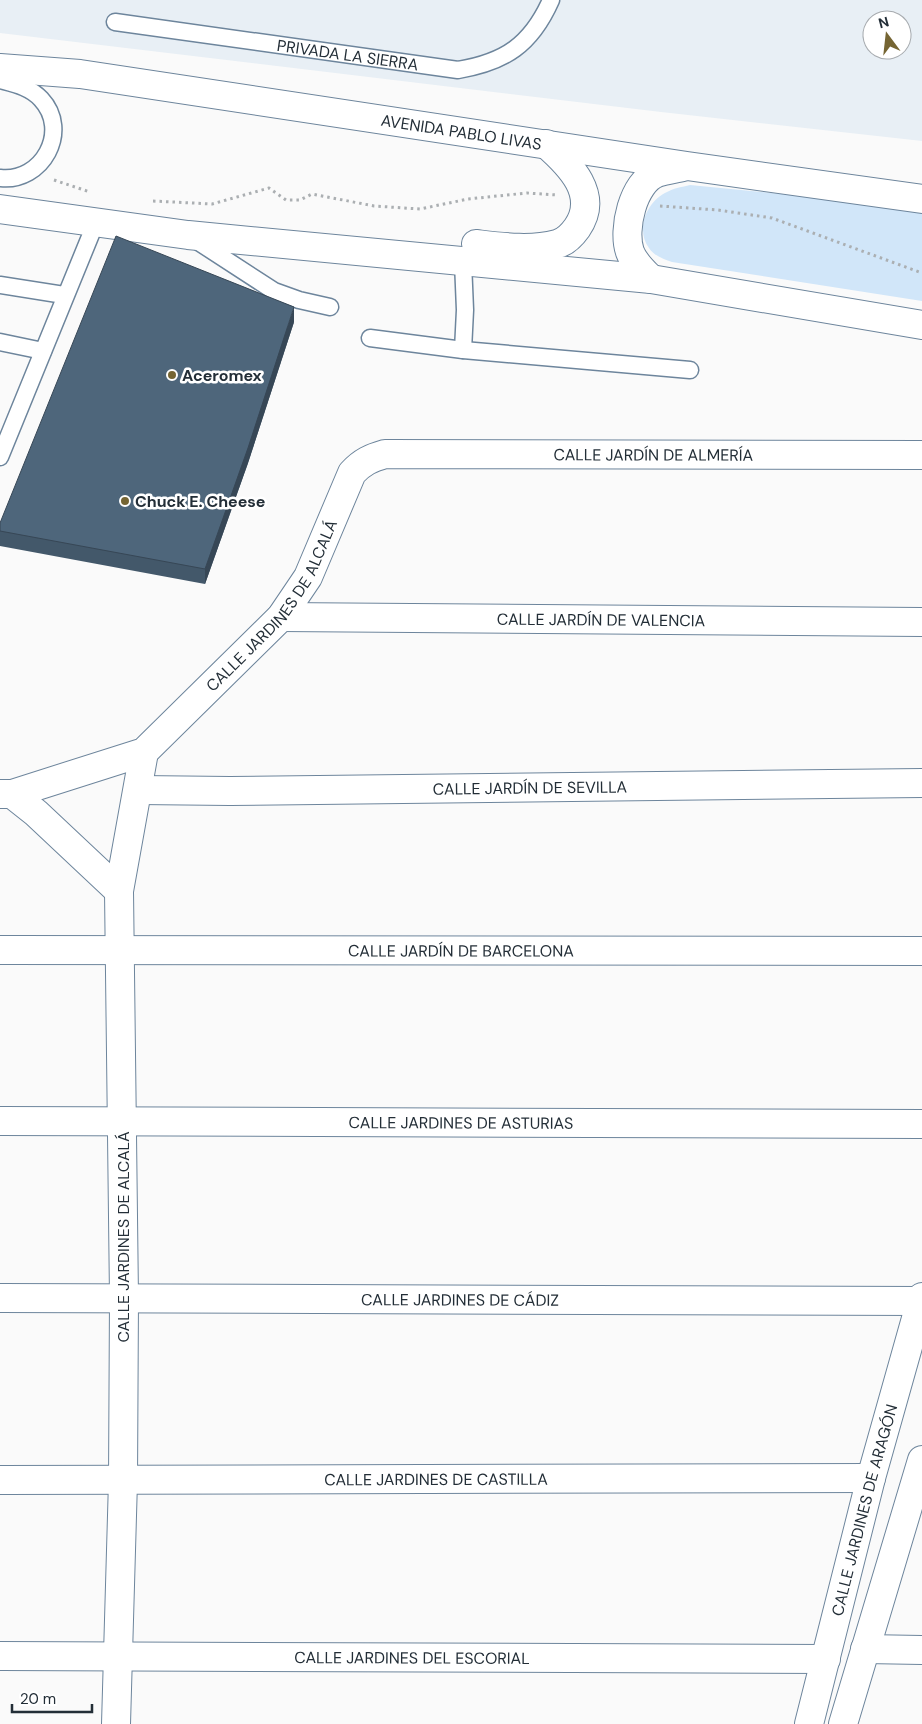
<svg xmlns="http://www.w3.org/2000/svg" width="922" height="1724" font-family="'DM Sans',sans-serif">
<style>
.built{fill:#e8eff5;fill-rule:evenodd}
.green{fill:#d1e6f9}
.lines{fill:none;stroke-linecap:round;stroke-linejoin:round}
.lane-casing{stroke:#6d859c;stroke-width:19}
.street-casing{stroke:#6d859c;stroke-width:30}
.secondary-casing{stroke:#6d859c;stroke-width:30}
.path{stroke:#abafb2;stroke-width:3;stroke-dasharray:2.5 4;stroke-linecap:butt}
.lane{stroke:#fff;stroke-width:16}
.street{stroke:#fff;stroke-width:28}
.secondary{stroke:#fff;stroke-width:28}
.wall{fill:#43586a}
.shaded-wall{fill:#374756}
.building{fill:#4e667b;stroke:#374756}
.poi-dot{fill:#756533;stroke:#fff;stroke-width:2}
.labels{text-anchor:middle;stroke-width:5;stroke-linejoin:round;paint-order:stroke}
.street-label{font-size:16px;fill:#232e37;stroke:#fff}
.poi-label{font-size:16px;font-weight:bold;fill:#232e37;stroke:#fff;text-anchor:start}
</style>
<rect width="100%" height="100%" fill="#fafafa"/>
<path class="built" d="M0,0H922V141L661,112L0,33ZM872,20H902V50H872Z"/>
<path class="green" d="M690,185L802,196L922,212V301L672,262C664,259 654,256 649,248C635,229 647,201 667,192C674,188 682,187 690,185Z"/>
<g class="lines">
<defs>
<g id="lane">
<path id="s1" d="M115,22L458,70C505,62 531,45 551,0"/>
<path d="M0,80C15,84 30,87 41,99C71,131 42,183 0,178"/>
<path d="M194,239L274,291L299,300L330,307"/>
<path d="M0,285L64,295"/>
<path d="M370,338L463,350L690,370"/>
<path d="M0,342L43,351"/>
<path d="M463,350L465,310L463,262"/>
<path d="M0,457L96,222"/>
</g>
<g id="street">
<path id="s2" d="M281,617L922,622"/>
<path id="s3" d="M139,790L230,791L922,783"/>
<path d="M0,794H12L36,813L119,891"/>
<path id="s4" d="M12,794L144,752L281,617L308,577L352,473C362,462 371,458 385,454L922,455"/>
<path id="s5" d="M0,950L922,951"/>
<path id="s6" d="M0,1121L922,1124"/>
<path id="s7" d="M0,1298L921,1301"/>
<path id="s8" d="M0,1480L871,1478"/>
<path d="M865,1649L922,1650"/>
<path id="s9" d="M0,1656L826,1659"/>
<path d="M116,1724L123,1481L124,1298L119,891L144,752"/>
<path id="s10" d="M809,1724L871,1478L922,1297"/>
<path d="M843,1724L922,1460"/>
</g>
<g id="secondary">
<path id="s11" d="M0,68L80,74L687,166L922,199"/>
<path d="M0,209L188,235L651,279L922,325"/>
<path d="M476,244C502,247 531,251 557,244C565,242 572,235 577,228C600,195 570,165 546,144"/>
<path d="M651,279C643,271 634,263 630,252C622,230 633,182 657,173C664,170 675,169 683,167"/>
</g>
</defs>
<use href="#lane" class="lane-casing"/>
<use href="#street" class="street-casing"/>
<use href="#secondary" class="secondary-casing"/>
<path class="path" d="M54,180L90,192
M153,201L212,204L269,188L286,200H300L312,194L374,206L420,209L468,199L527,193L557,195
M660,206L718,210L772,218L922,273"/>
<use href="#lane" class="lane"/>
<use href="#street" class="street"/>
<use href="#secondary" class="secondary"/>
</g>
<path class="wall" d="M294,322L248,463L205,584L0,546V523Z"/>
<path class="shaded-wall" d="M294,307V322L248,463L205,584V569Z"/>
<path class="building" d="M116,236L294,307L248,448L205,569L0,531V523Z"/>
<g class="poi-dot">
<circle cx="172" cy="375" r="5"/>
<circle cx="125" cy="501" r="5"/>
</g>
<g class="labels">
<g class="street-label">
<text dy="6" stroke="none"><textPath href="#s1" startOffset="235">PRIVADA LA SIERRA</textPath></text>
<text dy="6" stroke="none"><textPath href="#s11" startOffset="466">AVENIDA PABLO LIVAS</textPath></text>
<text dy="6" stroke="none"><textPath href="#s4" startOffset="799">CALLE JARDÍN DE ALMERÍA</textPath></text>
<text dy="6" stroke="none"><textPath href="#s4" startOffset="335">CALLE JARDINES DE ALCALÁ</textPath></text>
<text dy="6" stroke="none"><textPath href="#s2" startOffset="320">CALLE JARDÍN DE VALENCIA</textPath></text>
<text dy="6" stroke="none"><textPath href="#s3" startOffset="391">CALLE JARDÍN DE SEVILLA</textPath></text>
<text dy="6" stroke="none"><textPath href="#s5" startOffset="461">CALLE JARDÍN DE BARCELONA</textPath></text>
<text dy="6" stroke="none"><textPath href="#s6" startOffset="461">CALLE JARDINES DE ASTURIAS</textPath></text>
<text transform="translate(123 1237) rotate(-90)" y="6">CALLE JARDINES DE ALCALÁ</text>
<text dy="6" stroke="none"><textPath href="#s7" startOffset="460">CALLE JARDINES DE CÁDIZ</textPath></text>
<text dy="6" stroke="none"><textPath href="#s8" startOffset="436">CALLE JARDINES DE CASTILLA</textPath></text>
<text dy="6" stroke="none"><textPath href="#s10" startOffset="221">CALLE JARDINES DE ARAGÓN</textPath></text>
<text dy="6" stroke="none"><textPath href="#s9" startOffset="412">CALLE JARDINES DEL ESCORIAL</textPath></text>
</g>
<g class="poi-label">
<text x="182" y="381">Aceromex</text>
<text x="135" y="507">Chuck E. Cheese</text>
</g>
</g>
<g transform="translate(887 35) rotate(345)"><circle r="24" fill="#ffffff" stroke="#a7abaf"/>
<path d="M0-4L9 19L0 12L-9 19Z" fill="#756533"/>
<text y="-8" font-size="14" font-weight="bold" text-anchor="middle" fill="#232e37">N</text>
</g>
<path d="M12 1704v8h80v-8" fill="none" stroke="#232e37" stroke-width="2.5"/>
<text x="20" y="1704" font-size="15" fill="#232e37" stroke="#ffffff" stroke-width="4" paint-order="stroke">20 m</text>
</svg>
